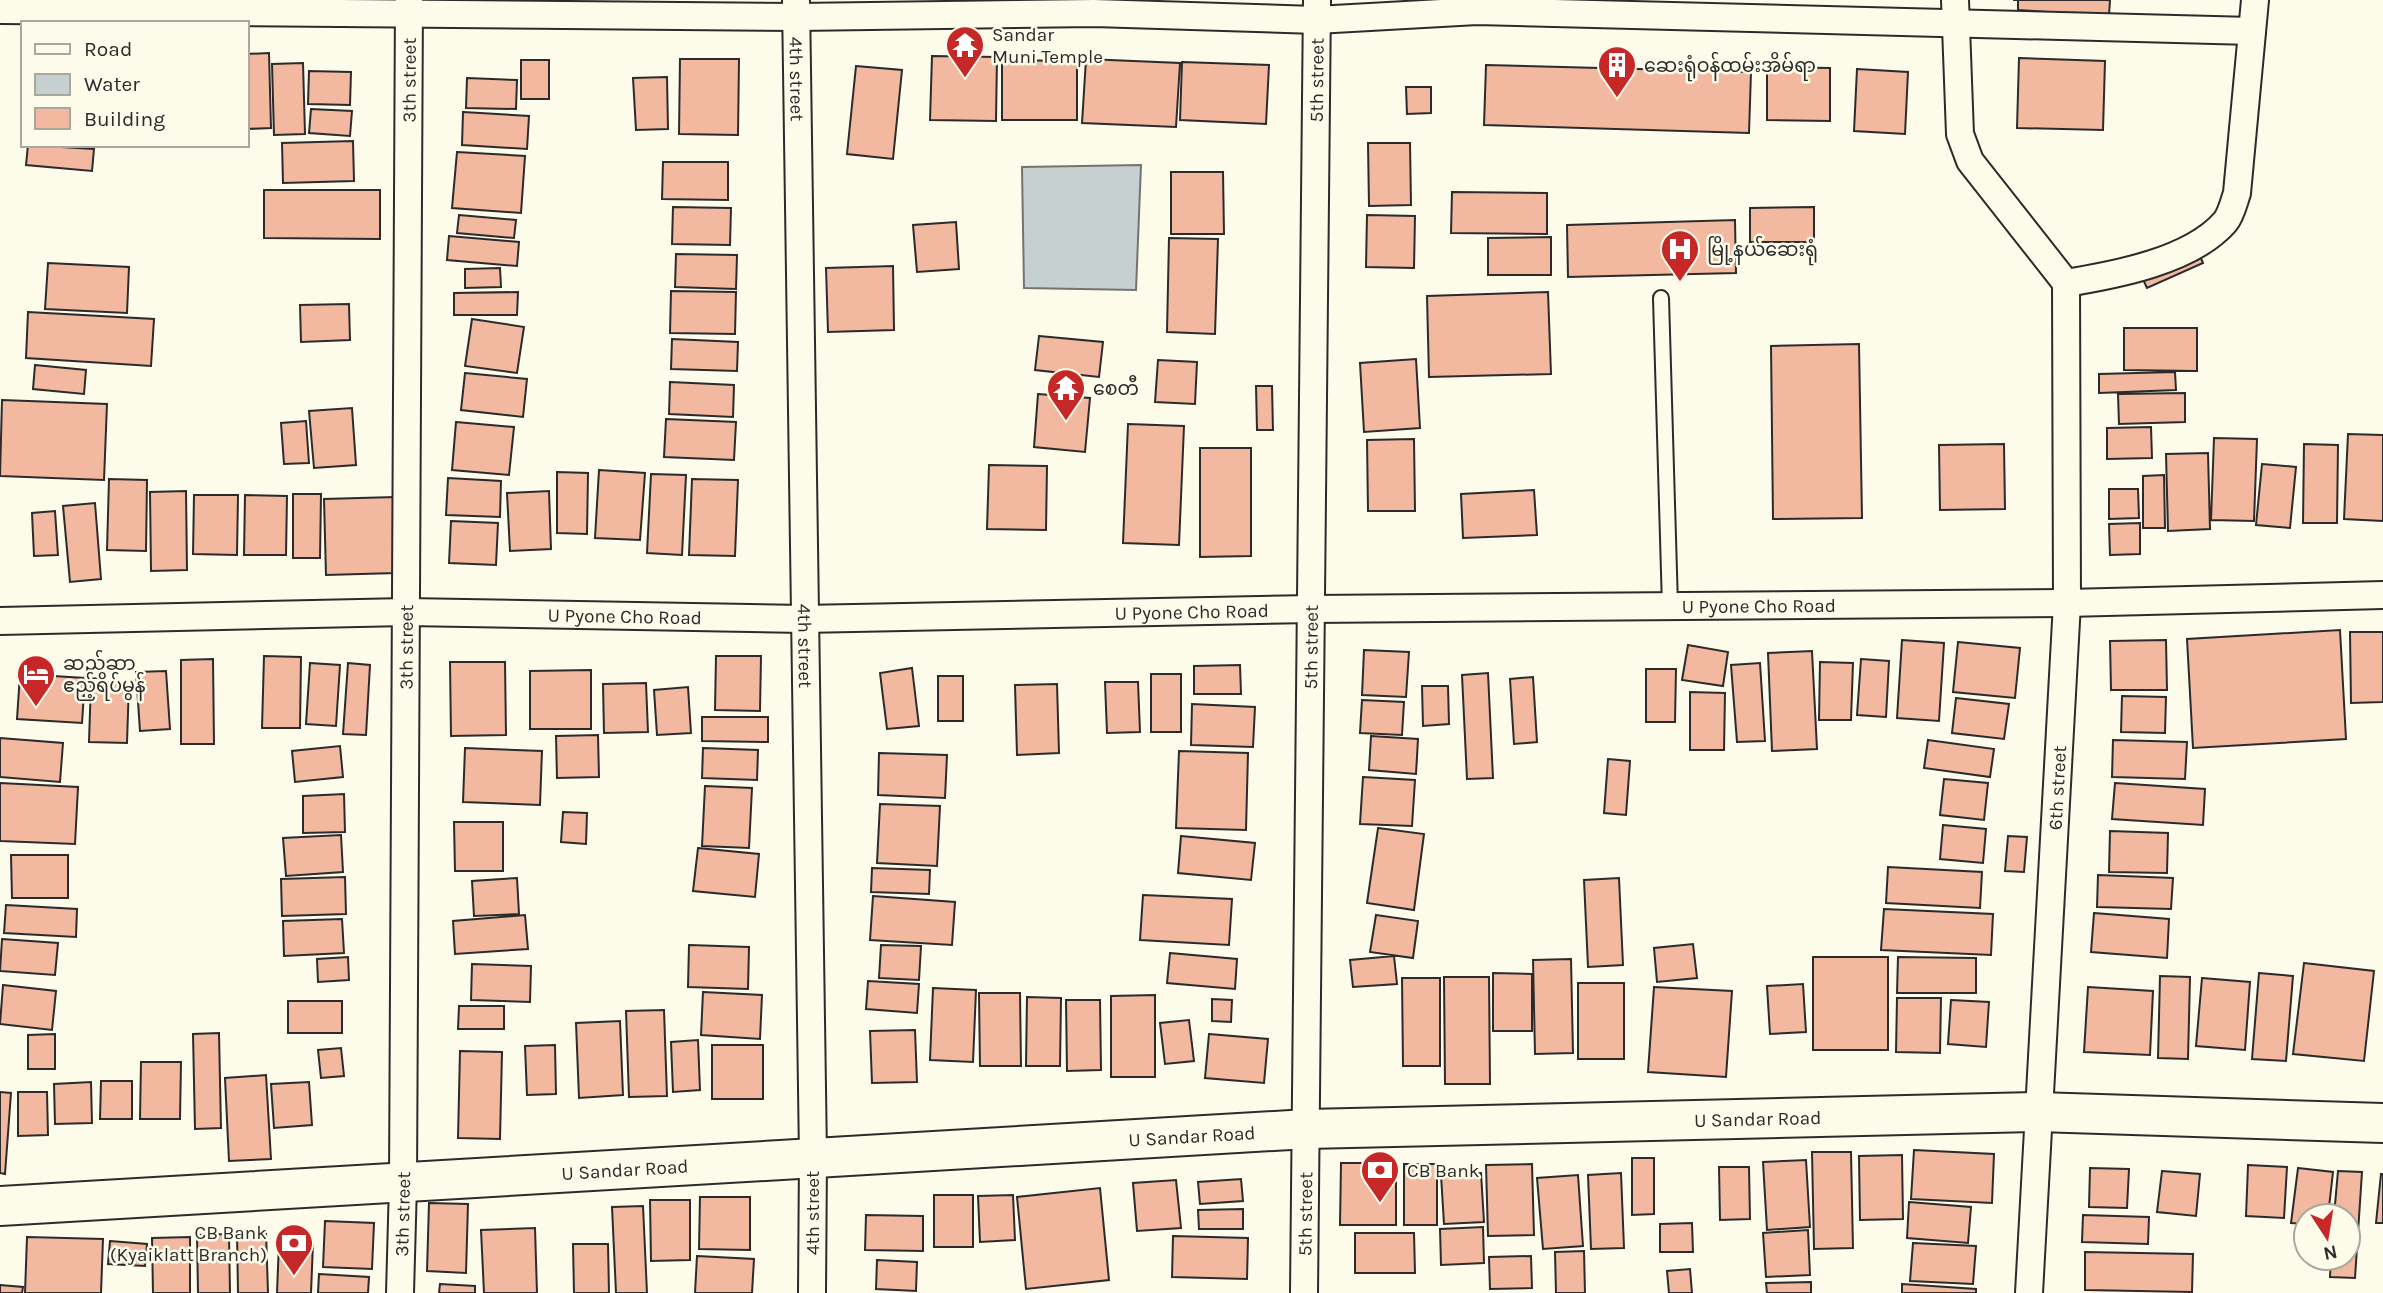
<svg xmlns="http://www.w3.org/2000/svg" width="2383" height="1293" font-family="Karla,'Noto Sans Myanmar',sans-serif">
<style>
.water{fill:#c7d0d0;stroke:#74746e;stroke-width:2}
.building{fill:#f2b8a0;stroke:#2b2b2b;stroke-width:2}
.lines{fill:none;stroke-linecap:round;stroke-linejoin:round}
.service-casing{stroke:#2b2b2b;stroke-width:18}
.minor-casing{stroke:#2b2b2b;stroke-width:30}
.primary-casing{stroke:#2b2b2b;stroke-width:42}
.service{stroke:#fdfbea;stroke-width:14}
.minor{stroke:#fdfbea;stroke-width:26}
.primary{stroke:#fdfbea;stroke-width:38}
.labels{text-anchor:middle;stroke-width:5;stroke-linejoin:round;paint-order:stroke}
.poi-label{font-size:19px;fill:#2b2b2b;stroke:#fdfbea;text-anchor:start}
.street-label{font-size:19px;fill:#2b2b2b;stroke:#fdfbea}
</style>
<rect width="100%" height="100%" fill="#fdfbea"/>
<path class="water" d="M1141,165L1136,290L1024,288L1022,167Z"/>
<path class="building" d="M2013,0H2110L2109,16L2018,10V0Z
M22,41H23V104H22Z
M269,53L271,128L247,129V54Z
M932,56L997,57L996,121L930,120Z
M2019,58L2105,61L2103,130L2017,128Z
M680,59H739L738,135L679,134Z
M1086,59L1180,63L1176,127L1082,123Z
M521,60H549V99H521Z
M1002,60L1077,61V120H1002Z
M1182,62L1269,65L1266,124L1180,120Z
M303,63L305,134L274,135L272,64Z
M1486,65L1751,72L1749,133L1484,125Z
M856,66L902,70L893,159L847,154Z
M1767,67L1830,68V121L1767,120Z
M1857,69L1908,72L1905,134L1854,131Z
M309,71L351,72L350,105L308,104Z
M667,77L668,129L636,130L633,78Z
M467,78L517,80L516,109L466,108Z
M1406,87H1431V113L1407,114Z
M311,109L352,111L350,136L309,133Z
M463,112L529,116L527,149L462,145Z
M353,141L354,181L283,183L282,143Z
M1368,143H1410L1411,205L1369,206Z
M28,145L94,149L92,171L26,165Z
M457,152L525,156L521,213L452,208Z
M663,162H728V200L662,199Z
M1171,172H1223L1224,234H1171Z
M264,190H380V239L264,238Z
M1452,192L1547,193V234L1451,233Z
M673,207L731,208L730,245L672,244Z
M1814,207V242H1750V208Z
M459,215L516,220L514,238L457,233Z
M1367,215L1415,216L1414,268L1366,267Z
M1735,220L1736,273L1568,277L1567,225Z
M956,222L959,269L917,272L913,225Z
M449,236L519,242L517,266L447,260Z
M1551,237V275H1488V238Z
M1169,238L1218,239L1215,334L1167,332Z
M2197,249L2203,263L2147,288L2141,275Z
M676,254L737,255L736,289L675,287Z
M48,263L129,267L127,313L45,309Z
M893,266L894,330L828,332L826,268Z
M500,268L501,287L465,288V269Z
M671,291L736,292L735,334L670,333Z
M518,292L517,315H454V293Z
M1548,292L1551,374L1429,377L1427,296Z
M349,304L350,340L301,342L300,305Z
M28,312L154,319L151,366L26,358Z
M472,319L524,327L517,373L465,366Z
M2124,328H2197V371L2124,370Z
M1039,336L1103,342L1099,377L1035,370Z
M672,339L738,342L737,371L671,369Z
M1859,344L1862,518L1773,519L1771,346Z
M1416,359L1420,428L1364,432L1360,363Z
M1158,360L1197,362L1195,404L1155,402Z
M35,365L86,370L84,394L33,389Z
M2175,372L2176,390L2099,393V374Z
M465,373L527,379L523,417L461,410Z
M670,382L734,385L733,417L669,414Z
M1256,386H1272L1273,430H1257Z
M2185,393V422L2119,424L2118,394Z
M1038,394L1090,398L1085,452L1034,447Z
M2,400L107,404L104,480L0,476Z
M352,408L356,465L314,468L309,411Z
M666,419L736,422L734,460L664,457Z
M306,421L309,463L284,464L281,423Z
M456,422L514,427L509,475L452,470Z
M1128,424L1184,426L1179,545L1123,543Z
M2151,427L2152,458L2107,459V428Z
M2348,434L2383,435V521L2344,519Z
M2214,438L2257,439L2254,521L2211,520Z
M1414,439L1415,511H1368L1367,440Z
M2004,444L2005,509L1940,510L1939,445Z
M2304,444L2338,445L2337,523H2303Z
M1200,448H1251V556L1200,557Z
M2208,453L2210,529L2168,531L2166,454Z
M2262,464L2296,467L2290,528L2256,525Z
M989,465L1047,466L1046,530L987,529Z
M599,470L645,473L640,540L595,538Z
M557,472L588,473L587,534L557,533Z
M651,474L686,475L682,555L647,553Z
M2164,475L2165,528H2143V476Z
M448,478L501,481L500,517L446,515Z
M109,479L147,480L146,551L107,550Z
M692,479L738,480L735,556L689,555Z
M2109,489H2138L2139,518L2109,519Z
M1534,490L1537,535L1463,538L1461,494Z
M186,491L187,570L151,571L150,492Z
M549,491L551,549L510,551L507,493Z
M293,494H321L320,558H293Z
M194,495H238L237,555L193,554Z
M245,495L287,496L286,555H244Z
M395,497L396,573L326,575L324,499Z
M95,503L101,579L70,582L63,506Z
M55,511L58,555L34,556L32,513Z
M451,521L498,523L496,565L449,563Z
M2140,523V554L2110,555L2109,524Z
M2340,630L2346,739L2193,748L2187,639Z
M2350,632H2383V702L2351,703Z
M1902,640L1944,643L1939,721L1897,718Z
M2166,640L2167,690H2111L2110,641Z
M1958,642L2020,648L2015,698L1953,692Z
M1688,645L1728,652L1723,686L1682,680Z
M1364,650L1409,652L1406,697L1362,695Z
M1812,651L1817,749L1772,751L1768,653Z
M264,656L301,657L300,728H262Z
M716,656H761L760,711L715,710Z
M213,659L214,744H181V660Z
M1861,659L1889,661L1886,717L1857,715Z
M450,662H505L506,735L451,736Z
M1820,662L1853,663L1851,720H1819Z
M310,663L340,665L336,726L306,724Z
M348,663L370,665L366,735L343,734Z
M1760,663L1765,741L1737,742L1731,665Z
M1240,665L1241,694H1194V666Z
M912,668L919,726L887,729L880,673Z
M1646,669H1676L1675,722H1646Z
M591,670V729H530V671Z
M166,671L170,729L140,731L136,672Z
M1488,673L1493,778L1467,779L1462,675Z
M20,674L85,678L82,723L17,719Z
M1151,674H1181V732H1151Z
M938,676H963V721H938Z
M1533,677L1537,742L1514,744L1510,679Z
M91,682L129,683L127,743L89,742Z
M1105,682H1138L1140,732L1107,733Z
M646,683L648,732L604,733L603,684Z
M1057,684L1059,753L1017,755L1015,685Z
M1422,686H1448L1449,724L1423,726Z
M688,687L691,733L657,735L654,690Z
M1690,692L1725,693L1724,750H1690Z
M2122,696L2166,697L2165,733L2121,732Z
M1956,698L2009,704L2004,739L1952,733Z
M1362,700L1404,702L1402,735L1360,733Z
M1192,704L1255,707L1253,747L1191,745Z
M702,717H768V742L702,741Z
M598,735L599,777L557,778L556,736Z
M1371,736L1418,739L1416,774L1369,770Z
M0,738L63,743L60,782L0,777Z
M1928,740L1994,749L1990,777L1924,768Z
M2113,740L2187,742L2185,779L2112,777Z
M340,746L343,777L295,782L292,751Z
M465,748L542,751L540,805L463,802Z
M703,748L758,750L757,780L702,778Z
M1179,751L1248,753L1246,830L1176,828Z
M879,753L947,755L945,798L878,795Z
M1608,759L1630,761L1626,815L1604,813Z
M1363,777L1415,780L1412,826L1360,824Z
M1944,779L1988,783L1984,820L1940,815Z
M0,783L78,787L75,844L0,841Z
M2115,783L2205,789L2203,825L2112,819Z
M705,786L752,788L749,848L702,846Z
M344,794L345,832L303,833V796Z
M880,804L940,806L937,866L877,863Z
M563,812L587,813L586,844L561,842Z
M454,822H503V871H455Z
M1943,825L1986,829L1983,863L1940,859Z
M1378,828L1424,834L1414,910L1367,903Z
M2110,831L2168,833L2167,873L2109,872Z
M341,835L343,872L286,876L283,838Z
M1181,836L1255,843L1251,880L1178,873Z
M2008,836L2027,837L2024,872L2005,871Z
M698,848L759,854L755,897L693,891Z
M11,855H68V898H12Z
M1888,867L1982,872L1980,908L1886,903Z
M872,868L930,870L929,894L871,892Z
M2098,875L2173,878L2171,909L2097,907Z
M345,877L346,914L282,916L281,879Z
M517,878L519,914L474,916L472,881Z
M1619,878L1623,965L1588,967L1584,880Z
M1143,895L1232,899L1229,945L1140,940Z
M873,896L955,902L952,945L870,940Z
M6,905L77,909L76,937L4,933Z
M1884,909L1993,914L1991,955L1881,950Z
M2094,913L2169,919L2167,958L2091,952Z
M525,915L528,949L455,954L453,921Z
M1376,915L1418,921L1413,958L1370,952Z
M342,919L344,953L284,956L283,921Z
M2,939L58,943L55,975L0,971Z
M1693,944L1697,978L1657,982L1654,948Z
M689,945L749,947L748,989L688,987Z
M881,945L921,946L919,980L879,978Z
M1170,953L1237,959L1235,989L1167,983Z
M1394,956L1397,984L1353,987L1350,960Z
M348,957L349,980L318,982L317,959Z
M1813,957H1888V1050H1813Z
M1898,957L1976,958V993H1897Z
M1571,959L1573,1053L1535,1054L1533,960Z
M2304,963L2374,971L2364,1061L2293,1054Z
M472,964L531,966L530,1002L471,1000Z
M1493,973L1532,974V1031H1493Z
M2259,973L2293,976L2286,1061L2252,1059Z
M2160,976L2190,977L2188,1059L2158,1058Z
M1444,977H1489L1490,1084H1445Z
M1402,978H1440V1066H1403Z
M2202,978L2250,982L2245,1050L2196,1046Z
M868,981L919,984L917,1013L866,1009Z
M1578,983H1624V1059H1578Z
M1803,984L1806,1032L1770,1034L1767,986Z
M3,985L56,991L52,1030L0,1024Z
M1654,987L1732,991L1726,1077L1648,1072Z
M2088,987L2153,991L2150,1055L2084,1052Z
M933,988L976,990L973,1062L930,1060Z
M703,992L762,995L760,1039L701,1035Z
M979,993H1020L1021,1066H980Z
M1155,995V1077H1111V996Z
M1027,997L1061,998L1060,1066H1026Z
M1897,998H1941L1940,1053L1896,1052Z
M1212,999L1232,1000L1231,1022L1212,1021Z
M1066,1000H1100L1101,1070L1067,1071Z
M1951,1000L1989,1002L1986,1047L1948,1044Z
M288,1001H342V1033H288Z
M459,1006H504V1029H458Z
M664,1010L667,1096L629,1097L626,1011Z
M1189,1020L1194,1061L1165,1064L1160,1023Z
M620,1021L623,1095L579,1098L576,1023Z
M915,1030L917,1082L872,1083L870,1031Z
M219,1033L221,1128L195,1129L193,1034Z
M55,1034V1069H28V1035Z
M1209,1034L1268,1039L1264,1083L1205,1078Z
M698,1040L700,1090L673,1092L671,1042Z
M555,1045L556,1094L527,1095L525,1046Z
M712,1045H763V1099H712Z
M341,1048L344,1076L321,1078L318,1050Z
M460,1051L502,1052L500,1139L458,1138Z
M141,1062H181L180,1119H140Z
M266,1075L271,1159L229,1161L225,1078Z
M101,1081H132V1119H100Z
M91,1082L92,1123L55,1124L54,1084Z
M309,1082L312,1125L274,1128L271,1084Z
M0,1092L11,1093L5,1174L0,1173Z
M18,1092H47L48,1135L18,1136Z
M1914,1150L1994,1154L1992,1203L1911,1199Z
M1812,1152H1851L1853,1248L1814,1249Z
M1902,1155L1903,1219L1860,1220L1859,1156Z
M1632,1158H1654V1214L1632,1215Z
M1806,1160L1810,1227L1767,1230L1763,1162Z
M1341,1163H1396V1225H1340Z
M1404,1164H1437V1225H1404Z
M1532,1164L1534,1235L1488,1236L1486,1165Z
M2248,1165L2287,1167L2284,1218L2246,1216Z
M1719,1167H1749L1750,1219L1720,1220Z
M2090,1168L2129,1169L2127,1208L2089,1207Z
M2298,1168L2333,1172L2328,1216H2306V1224L2291,1223Z
M2162,1171L2200,1174L2196,1216L2157,1212Z
M2338,1171L2362,1172L2355,1278L2330,1277L2331,1258H2348V1216H2334Z
M1481,1173L1484,1222L1444,1224L1441,1175Z
M1621,1173L1624,1248L1591,1249L1588,1175Z
M2381,1174H2383V1223H2376Z
M1578,1175L1583,1246L1543,1249L1537,1178Z
M1241,1179L1243,1201L1200,1204L1198,1182Z
M1176,1180L1181,1228L1137,1231L1133,1183Z
M1100,1188L1109,1280L1026,1289L1017,1197Z
M934,1195H973V1247H934Z
M1013,1195L1015,1240L980,1242L978,1196Z
M700,1197H750V1250L699,1249Z
M650,1200H690V1260L651,1261Z
M1909,1202L1971,1207L1968,1243L1907,1238Z
M429,1203L468,1204L466,1273L427,1271Z
M643,1206L647,1293H616L612,1207Z
M1243,1209V1229H1199L1198,1210Z
M866,1215L923,1216V1251L865,1250Z
M2083,1215L2149,1217L2148,1244L2082,1242Z
M325,1221L374,1223L372,1269L323,1267Z
M1692,1223L1693,1252H1660V1224Z
M1483,1227L1484,1263L1441,1265L1440,1229Z
M535,1228L537,1293H484L481,1230Z
M1808,1230L1810,1275L1766,1277L1763,1233Z
M266,1231L268,1293H238L237,1232Z
M1355,1233H1414L1415,1273H1355Z
M229,1234L230,1293H198L197,1235Z
M1173,1236L1248,1238L1247,1279L1172,1277Z
M27,1237L103,1239L101,1293H25Z
M190,1237V1293H153L152,1238Z
M110,1241L147,1244L145,1266L108,1264Z
M279,1242L313,1243L311,1293H277Z
M1913,1243L1976,1246L1973,1284L1910,1281Z
M573,1244H608L609,1293H574Z
M1584,1251L1585,1293H1556L1555,1252Z
M2085,1252L2193,1254L2192,1292L2085,1290Z
M697,1256L754,1259L752,1293H695Z
M1531,1256L1532,1288L1490,1289L1489,1257Z
M877,1260L917,1262L916,1291L876,1289Z
M1690,1269L1692,1293H1669L1667,1271Z
M319,1274L369,1277L368,1293H318Z
M1811,1282V1293H1767L1766,1283Z
M440,1284L475,1286V1293H439Z
M1902,1284L1976,1289V1293H1902Z
M0,1285L23,1287L22,1293H0Z"/>
<g class="lines">
<defs>
<path id="service" d="M1661,298L1670,606"/>
<g id="minor">
<path d="M1955,0L1960,134L1970,161L2066,283"/>
<path id="s1" d="M796,2L813,1156L812,1293"/>
<path d="M0,10L797,17L1094,13L1316,20L1477,11L2252,31"/>
<path d="M2066,283C2115,275 2191,261 2225,222C2231,215 2234,202 2237,193L2255,0"/>
<path id="s2" d="M0,621L406,612L803,619L1311,609L2067,603L2383,595"/>
<path id="s3" d="M400,1293L403,1184L409,0"/>
<path id="s4" d="M1304,1293L1317,0"/>
<path id="s5" d="M2029,1293L2067,603L2066,283"/>
</g>
<g id="primary">
<path id="s6" d="M0,1206L1307,1129L2038,1112L2383,1123"/>
</g>
</defs>
<use href="#service" class="service-casing"/>
<use href="#minor" class="minor-casing"/>
<use href="#primary" class="primary-casing"/>
<use href="#service" class="service"/>
<use href="#minor" class="minor"/>
<use href="#primary" class="primary"/>
</g>
<defs>
<symbol id="temple-pin" viewBox="-11 -11 22 30"><path d="M0 17L-7.5 6A9.5 9.5 0 1 1 7.5 6Z" fill="#c62828" stroke="#fdfbea"/><path d="M0-6L5-2H3V0L6.5 2.5H4V6H1.5V3h-3V6H-4V2.5H-6.5L-3 0V-2H-5Z" fill="#fff"/></symbol>
<symbol id="building-pin" viewBox="-11 -11 22 30"><path d="M0 17L-7.5 6A9.5 9.5 0 1 1 7.5 6Z" fill="#c62828" stroke="#fdfbea"/><path d="M-4-6H4V6H1V3H-1V6H-4ZM-2.5-4.3h1.7v1.8h-1.7ZM.8-4.3h1.7v1.8H.8ZM-2.5-1h1.7V.8h-1.7ZM.8-1h1.7V.8H.8Z" fill="#fff"/></symbol>
<symbol id="hospital-pin" viewBox="-11 -11 22 30"><path d="M0 17L-7.5 6A9.5 9.5 0 1 1 7.5 6Z" fill="#c62828" stroke="#fdfbea"/><path d="M-5-5h3v3.5h4V-5h3V5h-3V1.5h-4V5h-3Z" fill="#fff"/></symbol>
<symbol id="hotel-pin" viewBox="-11 -11 22 30"><path d="M0 17L-7.5 6A9.5 9.5 0 1 1 7.5 6Z" fill="#c62828" stroke="#fdfbea"/><path d="M-6-4.5h1.5V1H6V5H4.5V3h-9V5H-6ZM-4 0a1.8 1.8 0 1 1 3.6 0ZM.5 0V-2.5h3Q6-2.5 6 0Z" fill="#fff"/></symbol>
<symbol id="bank-pin" viewBox="-11 -11 22 30"><path d="M0 17L-7.5 6A9.5 9.5 0 1 1 7.5 6Z" fill="#c62828" stroke="#fdfbea"/><path d="M-6-4H6V4H-6ZM0-2.3a2.3 2.3 0 1 0 0 4.6a2.3 2.3 0 1 0 0-4.6Z" fill="#fff"/></symbol>
</defs>
<g fill-rule="evenodd">
<use href="#temple-pin" x="943" y="23" width="44" height="60"/>
<use href="#building-pin" x="1595" y="43" width="44" height="60"/>
<use href="#hospital-pin" x="1658" y="227" width="44" height="60"/>
<use href="#temple-pin" x="1044" y="366" width="44" height="60"/>
<use href="#hotel-pin" x="14" y="652" width="44" height="60"/>
<use href="#bank-pin" x="1358" y="1148" width="44" height="60"/>
<use href="#bank-pin" x="272" y="1221" width="44" height="60"/>
</g>
<g class="labels">
<g class="poi-label">
<text x="992" y="41">Sandar<tspan x="992" dy="22">Muni Temple</tspan></text>
<text x="1644" y="72">ဆေးရုံဝန်ထမ်းအိမ်ရာ</text>
<text x="1707" y="256">မြို့နယ်ဆေးရုံ</text>
<text x="1093" y="395">စေတီ</text>
<text x="63" y="670">ဆည်ဆာ<tspan x="63" dy="22">ဧည့်ရိပ်မွန်</tspan></text>
<text x="1407" y="1177">CB Bank</text>
<text x="267" y="1239" text-anchor="end">CB Bank<tspan x="267" dy="22">(Kyaiklatt Branch)</tspan></text>
</g>
<g class="street-label">
<text dy="7" stroke="none"><textPath href="#s3" startOffset="1213">3th street</textPath></text>
<text dy="7" stroke="none"><textPath href="#s1" startOffset="77">4th street</textPath></text>
<text dy="7" stroke="none"><textPath href="#s4" startOffset="1213">5th street</textPath></text>
<text dy="7" stroke="none"><textPath href="#s2" startOffset="1759">U Pyone Cho Road</textPath></text>
<text dy="7" stroke="none"><textPath href="#s2" startOffset="1192">U Pyone Cho Road</textPath></text>
<text dy="7" stroke="none"><textPath href="#s2" startOffset="625">U Pyone Cho Road</textPath></text>
<text dy="7" stroke="none"><textPath href="#s3" startOffset="646">3th street</textPath></text>
<text dy="7" stroke="none"><textPath href="#s1" startOffset="644">4th street</textPath></text>
<text dy="7" stroke="none"><textPath href="#s4" startOffset="646">5th street</textPath></text>
<text dy="7" stroke="none"><textPath href="#s5" startOffset="506">6th street</textPath></text>
<text dy="7" stroke="none"><textPath href="#s6" startOffset="1760">U Sandar Road</textPath></text>
<text dy="7" stroke="none"><textPath href="#s6" startOffset="1194">U Sandar Road</textPath></text>
<text dy="7" stroke="none"><textPath href="#s6" startOffset="626">U Sandar Road</textPath></text>
<text dy="7" stroke="none"><textPath href="#s3" startOffset="79">3th street</textPath></text>
<text transform="translate(812 1213) rotate(-90)" y="7">4th street</text>
<text dy="7" stroke="none"><textPath href="#s4" startOffset="79">5th street</textPath></text>
</g>
</g>
<rect x="21" y="21" width="228" height="126" fill="#fdfbea" stroke="#a9a89e" stroke-width="2"/>
<rect x="35" y="44" width="35" height="10" fill="#fdfbea" stroke="#a9a89e" stroke-width="2"/>
<text x="84" y="56" font-size="21" fill="#2b2b2b">Road</text>
<rect x="35" y="74" width="35" height="21" fill="#c7d0d0" stroke="#a9a89e" stroke-width="2"/>
<text x="84" y="91" font-size="21" fill="#2b2b2b">Water</text>
<rect x="35" y="108" width="35" height="21" fill="#f2b8a0" stroke="#a9a89e" stroke-width="2"/>
<text x="84" y="126" font-size="21" fill="#2b2b2b">Building</text>
<g transform="translate(2327 1237) rotate(168)"><circle r="33" fill="#fdfbea" stroke="#a9a89e" stroke-width="2"/>
<path d="M0-5L12 26L0 18L-12 26Z" fill="#c62828"/>
<text y="-10" font-size="19" font-weight="bold" text-anchor="middle" fill="#2b2b2b">N</text>
</g>
</svg>
